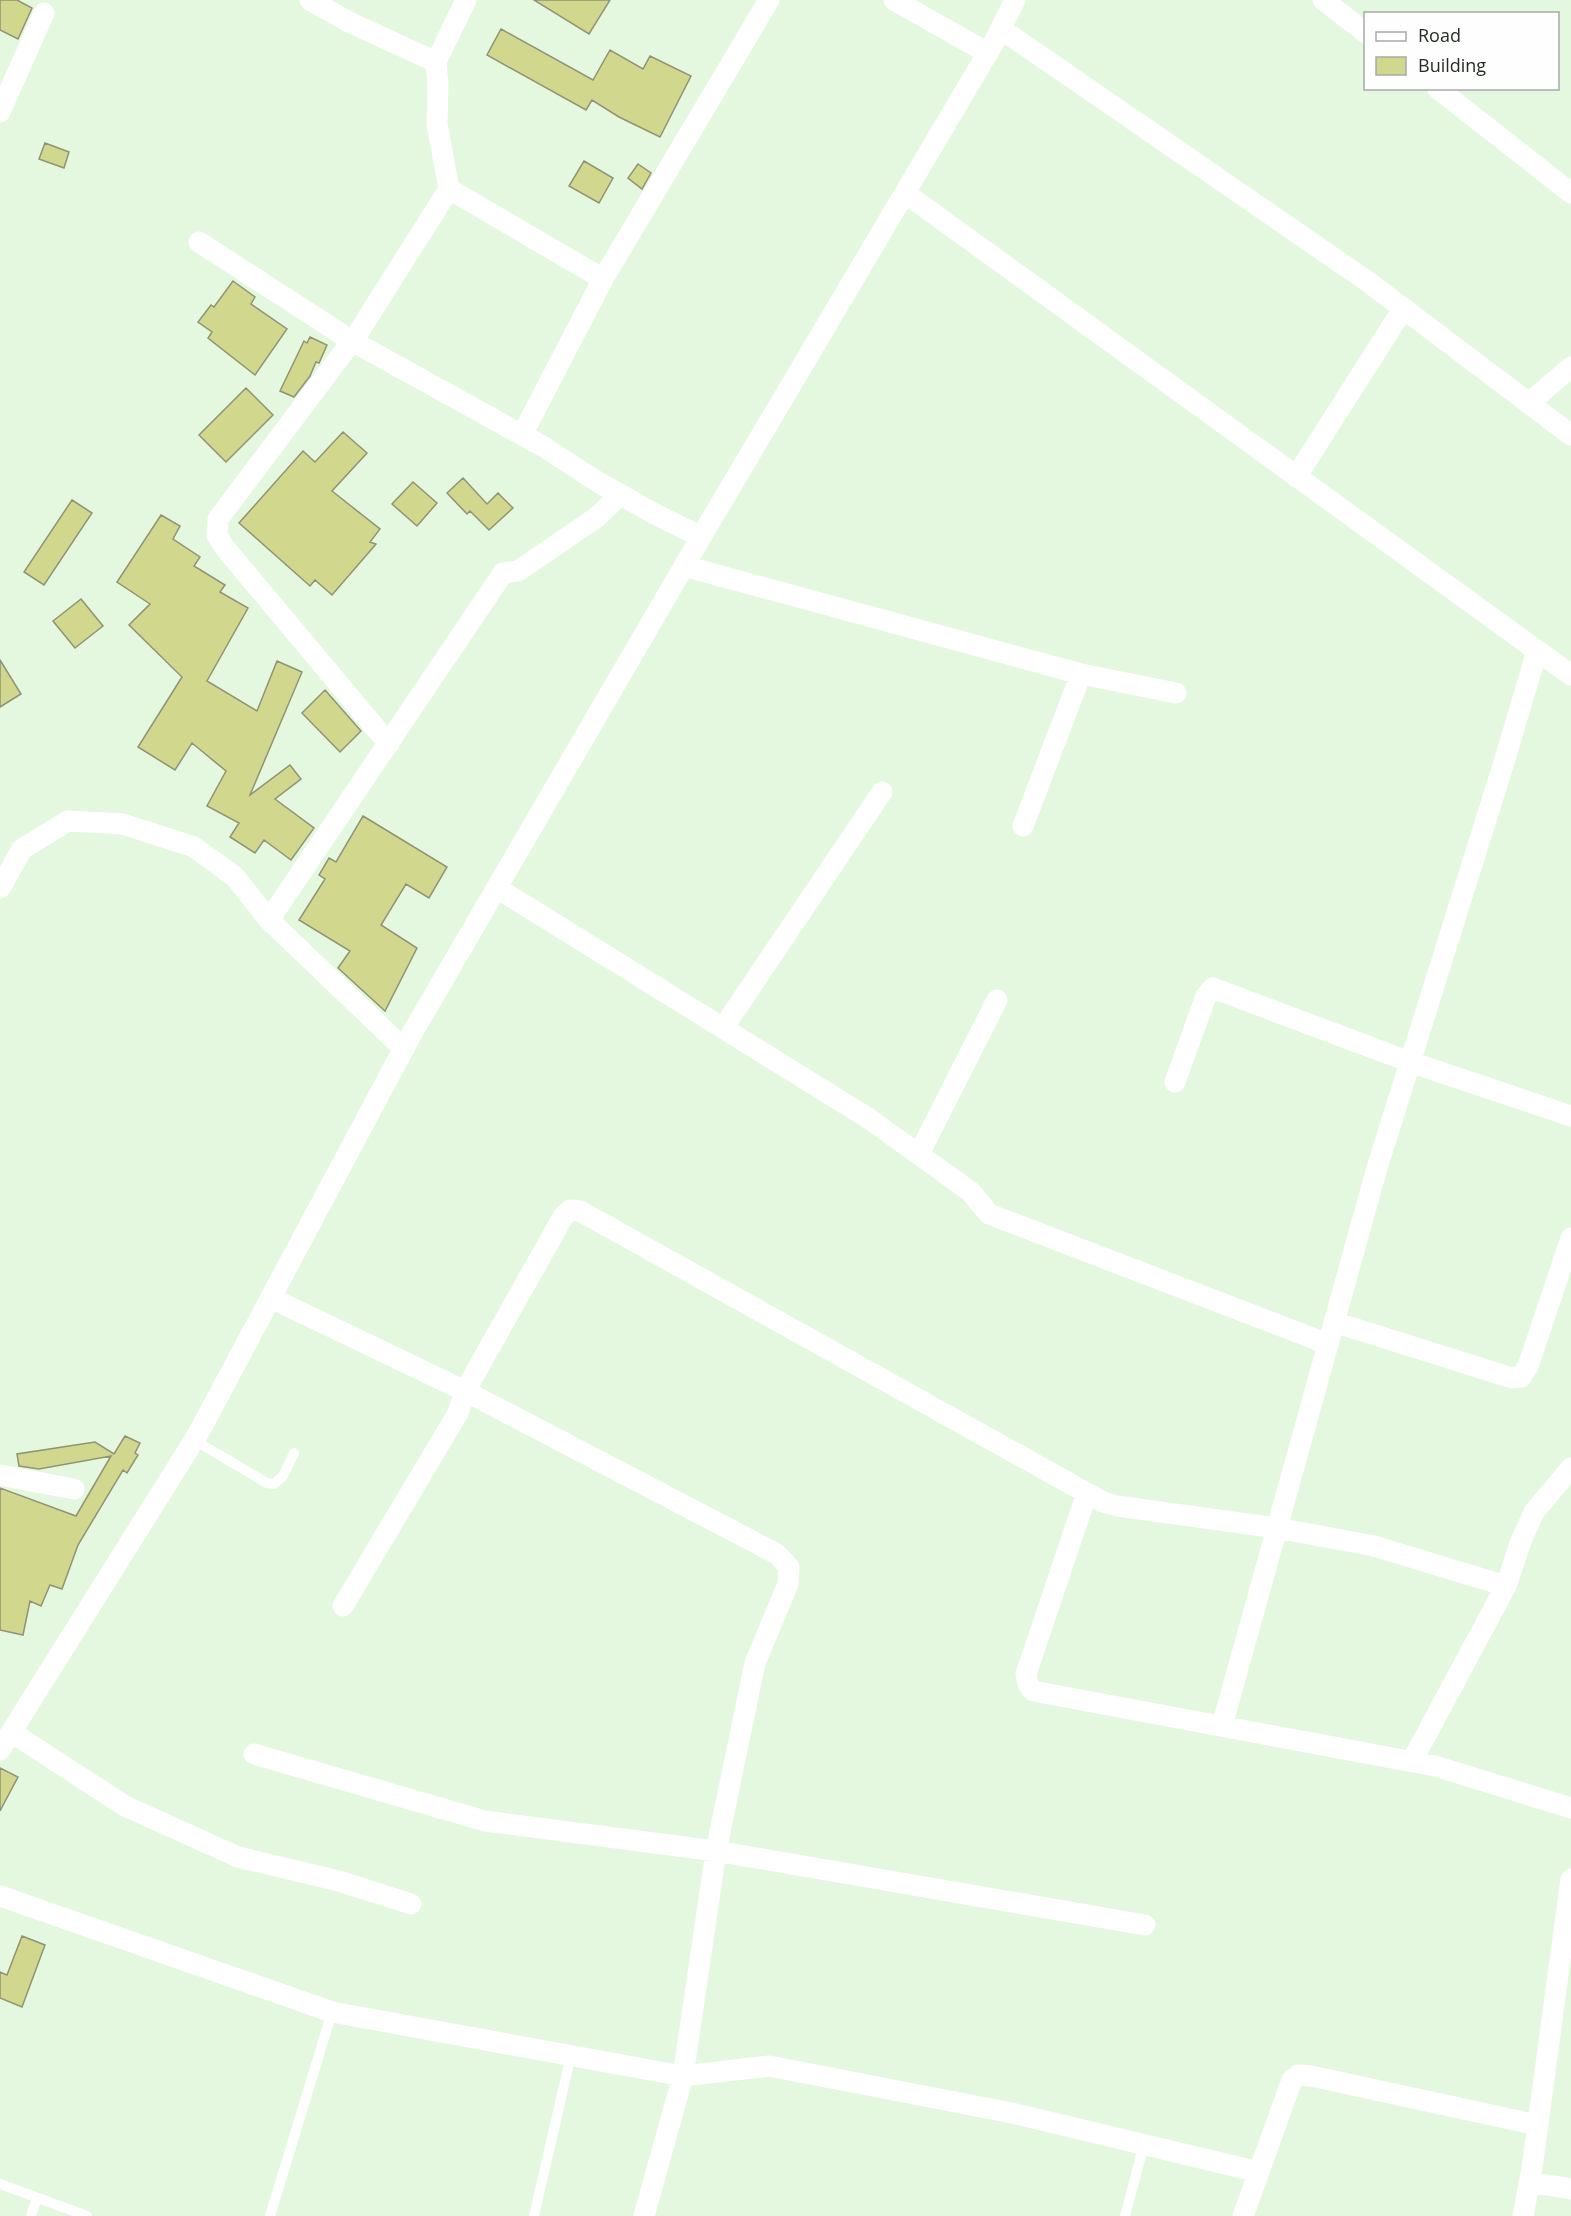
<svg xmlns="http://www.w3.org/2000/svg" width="1571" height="2216" font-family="'Open Sans',sans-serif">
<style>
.building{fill:#d1d88d;stroke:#909376;stroke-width:1.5}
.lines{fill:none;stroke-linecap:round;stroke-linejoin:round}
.lane{stroke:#fff;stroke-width:10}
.street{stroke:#fff;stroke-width:21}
</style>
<rect width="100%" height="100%" fill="#e3f8de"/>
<path class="building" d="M0,0H17L32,8L18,39L0,30Z
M534,0H610L589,34Z
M501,29L593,80L610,50L643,69L650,56L691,76L660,137L619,117L592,100L586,110L487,55Z
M45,143L69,152L64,168L39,159Z
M584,161L613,178L599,203L569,186Z
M638,164L651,173L642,189L628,178Z
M233,281L255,297L251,304L287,329L255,375L208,338L212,332L198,322L211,305L214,307Z
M310,337L327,345L319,363L316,362L310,376L294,397L280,391L304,341L307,343Z
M246,388L273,415L226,462L199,435Z
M343,432L367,453L332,491L380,529L370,542L376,544L332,595L315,580L310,586L239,523L303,451L315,462Z
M463,478L487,504L498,493L513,508L489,530L470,511L467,514L447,493Z
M413,482L437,503L417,526L392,504Z
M72,500L92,513L44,585L24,572Z
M161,515L180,526L173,539L200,557L194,566L225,585L220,592L248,608L207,681L257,711L277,661L302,672L250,795L290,765L301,779L275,799L314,828L291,860L264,840L255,853L230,837L239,823L207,806L226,771L192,743L175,770L138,747L182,677L129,625L150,604L117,582Z
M81,599L103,626L75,648L53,621Z
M0,660L21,694L0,707Z
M325,690L361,731L340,752L302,713Z
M363,816L447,867L429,898L406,884L381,925L417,948L385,1011L338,968L350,951L299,920L325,879L319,875L329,858L336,862Z
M125,1436L140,1443L135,1453L138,1455L127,1473L123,1470L78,1545L62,1589L50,1585L41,1606L30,1601L23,1635L0,1630V1488L76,1516L111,1456L39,1469L19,1466L17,1454L95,1442L114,1454Z
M0,1768L18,1777L0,1811Z
M22,1936L45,1945L22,2007L0,1998V1972L7,1975Z"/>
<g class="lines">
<path class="lane" d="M194,1440L267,1483L274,1484L283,1476L294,1453
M0,2184L87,2216
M31,2216L37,2198
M270,2216L332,2012
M534,2216L571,2055
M1125,2216L1144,2144"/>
<path class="street" d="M310,0L349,22L436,62
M466,0L436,62L438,85L437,124L449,189L603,279
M894,0L988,53
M1323,0L1366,33
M1001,29L1367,281L1571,435
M1437,88L1571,193
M0,112L44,13
M905,193L1571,675
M199,242L352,341L544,447L598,482L653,513L701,537
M1529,403L1571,367
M522,435L603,279L769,0
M1296,477L1403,309
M684,566L1081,674L1176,693
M389,744L225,548L217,535L218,519L358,333L449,189
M1023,826L1081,674
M0,888L22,849L68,821L123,824L194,847L235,877L269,920L404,1049
M497,888L868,1118L971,1192L989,1214L1328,1344
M269,920L503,573L518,571L597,517L620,495
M723,1028L882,792
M1175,1082L1206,996L1213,988L1410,1062L1571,1116
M919,1154L997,1000
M271,1298L465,1391L777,1554L789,1567L788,1584L755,1663L716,1851L683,2076L644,2216
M1334,1322L1512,1378L1521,1377L1528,1366L1571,1238
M0,1475L74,1489
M1087,1493L1026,1674L1028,1684L1033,1691L1435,1766L1571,1808
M343,1606L458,1413L465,1391L563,1217L570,1210L580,1211L1103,1502L1117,1506L1277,1528L1374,1546L1506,1586
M1222,1726L1377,1168L1505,759L1537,651
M11,1732L125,1806L238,1857L339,1881L411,1904
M0,1750L198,1434L411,1035L701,537L993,44L1015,0
M254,1754L485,1821L716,1851L1145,1925
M1412,1761L1506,1586L1521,1541L1534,1512L1571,1468
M0,1896L332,2012L683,2076L769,2066L1012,2113L1259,2172
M1529,2182L1571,2189
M1243,2216L1292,2080L1298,2075L1311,2076L1537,2125
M1523,2216L1532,2168L1571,1879"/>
</g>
<rect x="1364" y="12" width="195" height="78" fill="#fefefe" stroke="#a7aaa6" stroke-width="1.5"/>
<rect x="1376" y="32" width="30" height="9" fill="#ffffff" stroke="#a7aaa6" stroke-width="1.5"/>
<text x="1418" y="42" font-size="18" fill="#252d23">Road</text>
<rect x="1376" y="57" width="30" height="18" fill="#d1d88d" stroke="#a7aaa6" stroke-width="1.5"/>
<text x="1418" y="72" font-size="18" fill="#252d23">Building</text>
</svg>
